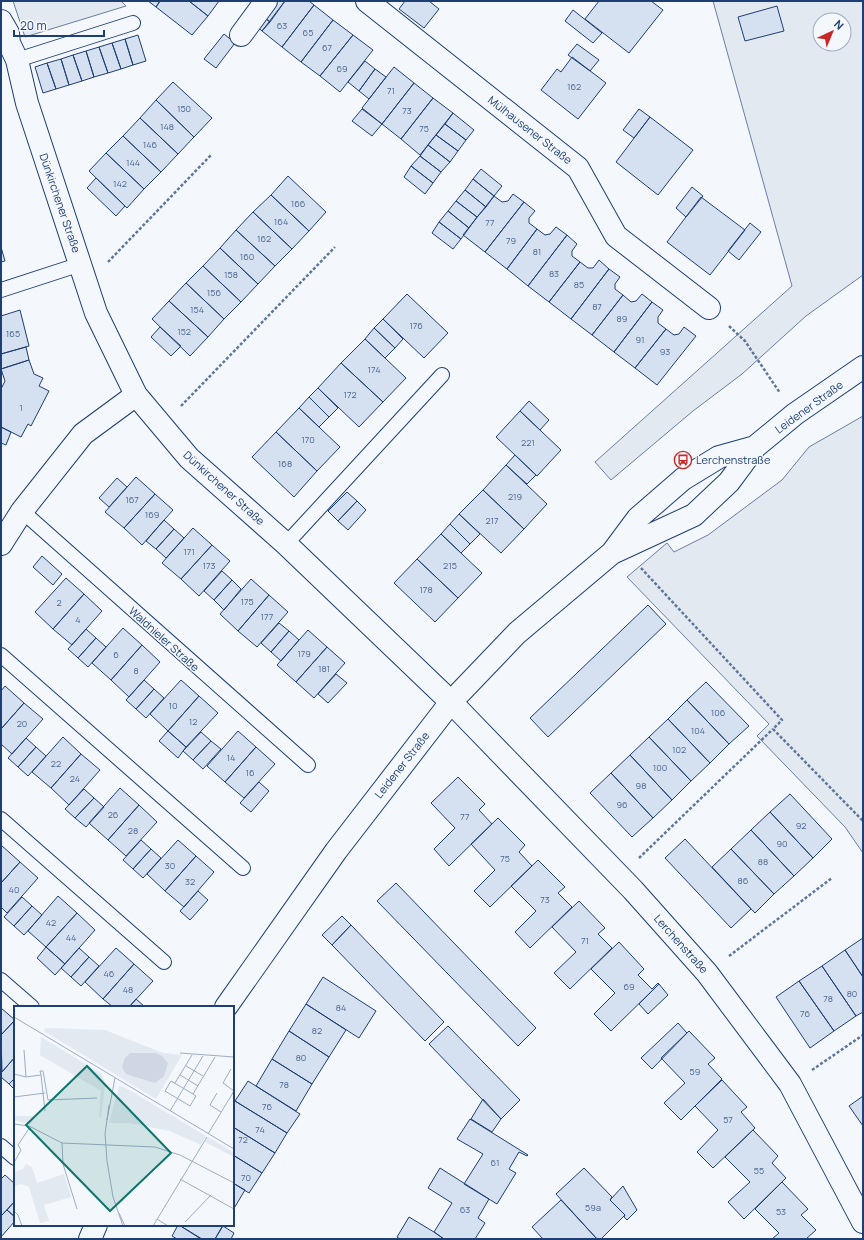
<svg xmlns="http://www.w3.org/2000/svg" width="864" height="1240" font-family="Manrope,sans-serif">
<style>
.green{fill:#e3e9f0;stroke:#687fa3;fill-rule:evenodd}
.building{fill:#d5e0f0;stroke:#1d3f73}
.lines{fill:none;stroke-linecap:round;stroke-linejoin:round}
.lane-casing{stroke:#1d3f73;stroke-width:16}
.street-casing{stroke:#1d3f73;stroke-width:24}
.path{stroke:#5e769c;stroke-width:2.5;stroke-dasharray:3 2;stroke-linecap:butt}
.lane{stroke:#f4f7fb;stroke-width:14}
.street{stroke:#f4f7fb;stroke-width:22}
.labels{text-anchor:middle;stroke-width:3;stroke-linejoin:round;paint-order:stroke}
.number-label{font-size:9px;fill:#4b6792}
.street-label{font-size:11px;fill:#1d3f73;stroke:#f4f7fb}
.poi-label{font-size:11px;fill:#1d3f73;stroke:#f4f7fb;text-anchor:start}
.inset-road{fill:none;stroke:#9eadc5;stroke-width:1}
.view{fill:#0f766e;fill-opacity:0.15;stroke:#0f766e;stroke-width:2}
.inset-edge{fill:none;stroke:#1d3f73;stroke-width:2}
</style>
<rect width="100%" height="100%" fill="#f4f7fb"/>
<path class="green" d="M13,1H121L126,6L25,37Z
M713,1H863V275L806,316L742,374L693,411L611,480L595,462L792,286ZM820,20H844V44H820Z
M863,416V853L845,827L757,736L769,724L627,577L667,543L674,552L708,535L782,480L809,447Z"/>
<path class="building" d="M148,1H160L156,7Z
M160,1H189L208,16L192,35L156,7Z
M189,1H219L208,16Z
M268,1H285L270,22L259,13Z
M285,1H309L314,5L282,47L262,31Z
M405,1H429L439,9L424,28L399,9Z
M599,1H651L663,10L629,53L585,19Z
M314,5L333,20L301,62L282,47Z
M777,6L784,31L745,41L738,17Z
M573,10L602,33L593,43L565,21Z
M259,13L270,22L262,31L252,22Z
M333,20L353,35L320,76L301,62Z
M224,34L235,43L216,68L204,59Z
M138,35L146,61L133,65L125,39Z
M353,35L373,50L340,92L320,76Z
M125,39L133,65L121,69L112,43Z
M112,43L121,69L108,73L99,47Z
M577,44L599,60L590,71L568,55Z
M99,47L108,73L94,77L86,51Z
M86,51L94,77L82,81L73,55Z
M73,55L82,81L69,85L61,59Z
M572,57L606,83L578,119L541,90L557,69L561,72Z
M61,59L69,85L56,89L47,63Z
M365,61L375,69L359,91L348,82Z
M47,63L56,89L43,93L35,67Z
M394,67L414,83L382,124L362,108Z
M375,69L386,77L369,99L359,91Z
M173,82L212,118L194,137L156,100Z
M414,83L433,98L401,139L382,124Z
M433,98L453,113L420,155L401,139Z
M156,100L194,137L178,154L140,118Z
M362,109L382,124L372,136L352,121Z
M639,109L650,117L634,138L623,130Z
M453,113L474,130L466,140L445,124Z
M650,117L693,150L658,195L616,162Z
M140,118L178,154L161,172L123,136Z
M445,124L466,140L458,151L436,135Z
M436,135L458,151L450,162L428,145Z
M123,136L161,172L144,189L106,153Z
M428,145L450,162L441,172L420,156Z
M106,153L144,189L127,208L89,171Z
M420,156L441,172L433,183L411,166Z
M411,166L433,183L425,194L404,177Z
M481,169L502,186L494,196L473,179Z
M288,176L326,212L309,231L271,195Z
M96,178L125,206L116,216L87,188Z
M473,179L494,196L486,207L465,190Z
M692,187L703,196L686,217L676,208Z
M465,190L486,207L477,217L456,201Z
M513,194L524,202L485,252L463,235L494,196L502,202L508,201Z
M271,195L309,231L292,249L253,212Z
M701,197L745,230L710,275L667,242Z
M456,201L477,217L469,228L448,211Z
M524,202L535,211L529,218V223L537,229L507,269L485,252Z
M448,211L469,228L461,239L439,222Z
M253,212L292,249L275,266L236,230Z
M439,222L461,239L453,249L432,233Z
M750,223L761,232L739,260L728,251Z
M556,227L567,235L528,286L507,269L537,229L545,235L550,234Z
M236,230L275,266L258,284L220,248Z
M567,235L577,244L572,251V256L580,262L549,302L528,286Z
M1,247L5,261L1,262Z
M220,248L258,284L241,302L203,266Z
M599,260L609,269L571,319L549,302L580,262L588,268H593Z
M203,266L241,302L224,319L186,283Z
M609,269L620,277L615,284V289L623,295L592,335L571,319Z
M186,283L224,319L208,337L169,301Z
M407,294L448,333L424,358L383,319Z
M642,294L652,302L614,352L592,335L623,295L631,302L636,301Z
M169,301L208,337L190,356L152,319Z
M652,302L663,310L658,317V323L666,329L635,368L614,352Z
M20,310L29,346L1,354V316Z
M383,319L403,339L395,348L374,328Z
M160,327L181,346L171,356L151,337Z
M684,327L696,336L657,385L635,368L666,329L674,335L679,334Z
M374,328L395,348L385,358L365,339Z
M365,339L406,378L383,402L341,363Z
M26,347L29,360L1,369V354Z
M29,360L34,374L43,378L39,386L49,391L31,426L28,424L21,437L1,427V389L5,381L1,369Z
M341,363L383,402L359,427L318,388Z
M318,388L338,408L329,417L309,397Z
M309,397L329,417L319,427L299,408Z
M529,401L549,420L540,430L520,411Z
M299,408L340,447L317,471L276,432Z
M520,411L561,450L537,476L496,437Z
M1,427L11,432L6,445L1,443Z
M276,432L317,471L294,497L252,457Z
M515,455L536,475L527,484L506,465Z
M506,465L547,504L524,529L483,490Z
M136,477L155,494L124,528L105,512Z
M117,478L127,487L109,507L99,498Z
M483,490L524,529L501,553L459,514Z
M347,492L357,501L338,521L328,511Z
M155,494L173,510L142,545L124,528Z
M357,501L366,510L348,530L338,521Z
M459,514L480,534L470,544L450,524Z
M164,520L174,529L156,549L146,541Z
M450,524L470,544L461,553L441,534Z
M193,528L212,545L181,579L162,563Z
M174,529L184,538L166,558L156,549Z
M441,534L482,573L458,598L417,559Z
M212,545L230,561L199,596L181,579Z
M42,556L62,574L53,585L33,567Z
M417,559L458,598L435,622L394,583Z
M222,571L232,580L214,600L204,591Z
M66,578L84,594L53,629L35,612Z
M251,579L269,595L238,631L220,614Z
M232,580L241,589L224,610L214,600Z
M84,594L102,611L72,645L53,629Z
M269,595L288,612L257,647L238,631Z
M648,605L666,624L548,737L530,718Z
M279,623L289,631L271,652L261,643Z
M123,628L142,645L111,680L92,663Z
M86,629L96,638L78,658L68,649Z
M308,630L327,647L296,682L277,665Z
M289,631L299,640L281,661L271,652Z
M96,638L106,647L88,667L78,658Z
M142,645L160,662L129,697L111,680Z
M327,647L345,663L314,698L296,682Z
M336,674L347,683L328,703L318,694Z
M144,680L154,689L136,709L126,700Z
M181,680L199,696L168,731L150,714Z
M706,682L749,726L729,744L687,700Z
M5,686L24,703L1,729V691Z
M154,689L164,698L146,718L136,709Z
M199,696L218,713L186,747L168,731Z
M687,700L729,744L710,763L668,719Z
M24,703L43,719L12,754L1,744V729Z
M668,719L710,763L691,781L649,737Z
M168,731L186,747L178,758L159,741Z
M238,731L256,747L225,782L207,766Z
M201,732L211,741L193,760L183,751Z
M63,737L81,754L51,788L32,772Z
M649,737L691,781L672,800L630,755Z
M26,738L36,747L18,767L8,758Z
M211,741L221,749L203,769L193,760Z
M36,747L46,756L28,776L18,767Z
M256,747L275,764L244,798L225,782Z
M81,754L100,770L69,805L51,788Z
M630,755L672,800L653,818L611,773Z
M611,773L653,818L632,837L590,793Z
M458,777L485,804L479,810L492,824L449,866L434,849L455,828L431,803Z
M259,782L269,791L251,812L240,803Z
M120,788L139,805L108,840L89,823Z
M84,789L94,798L75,818L65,809Z
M790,794L832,839L813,858L770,812Z
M94,798L104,807L86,827L75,818Z
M139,805L157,822L126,856L108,840Z
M770,812L813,858L794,876L751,830Z
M498,818L525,845L519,852L532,866L490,907L474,891L495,870L471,844Z
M751,830L794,876L774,894L731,849Z
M685,839L751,909L731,928L665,858Z
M141,840L151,849L133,869L123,860Z
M178,840L196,856L165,891L147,874Z
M1,845L20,862L1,883Z
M151,849L161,858L143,878L133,869Z
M731,849L774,894L755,913L712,867Z
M196,856L214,872L184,907L165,891Z
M538,860L565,887L558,893L572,907L530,948L515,932L536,911L511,886Z
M20,862L38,878L7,913L1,907V883Z
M396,883L536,1028L518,1046L377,901Z
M198,891L208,900L190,920L180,911Z
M58,896L77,913L46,947L28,931Z
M22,897L32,906L14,926L4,917Z
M579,901L605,928L598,934L612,948L570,989L554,973L576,952L552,927Z
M32,906L42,915L24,935L14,926Z
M77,913L95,930L65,964L46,947Z
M342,916L351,925L332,945L322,935Z
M351,925L444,1022L425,1041L332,945Z
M863,938V977L845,950Z
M619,942L644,969L638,975L652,989L658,983L659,984L611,1031L594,1014L615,993L591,969Z
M46,947L65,964L55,975L37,958Z
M79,948L89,957L71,977L61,968Z
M116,948L134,964L103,999L85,982Z
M845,950L863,977V1012L856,1016L822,966Z
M89,957L99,966L81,986L71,977Z
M134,964L153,981L129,1007H113L103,999Z
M822,966L856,1016L834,1031L799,981Z
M323,977L376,1011L359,1038L306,1004Z
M799,981L834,1031L810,1048L776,997Z
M659,984L668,995L648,1014L639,1004Z
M136,999L145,1007H129Z
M306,1004L346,1030L329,1057L289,1031Z
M1,1008L15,1020L1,1035Z
M15,1020V1057L2,1072L1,1035Z
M678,1023L687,1033L652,1069L641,1058Z
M448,1026L520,1100L501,1119L429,1044Z
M289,1031L329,1057L312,1084L272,1059Z
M689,1031L715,1058L708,1064L722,1079L681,1120L664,1103L685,1083L661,1058Z
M15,1057V1078L9,1084L1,1077V1073Z
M272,1059L312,1084L296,1111L256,1086Z
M15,1078V1090L9,1084Z
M722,1080L747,1107L741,1112L755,1128L713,1168L697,1152L718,1130L695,1106Z
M248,1081L300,1114L287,1133L235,1101Z
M863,1096V1126L849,1106Z
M483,1099L501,1119L492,1132L471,1119Z
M235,1101L287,1133L275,1153L233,1127V1104Z
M470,1119L528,1155L527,1156L519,1152L509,1169L516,1173L497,1204L464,1184L483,1154L457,1139Z
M233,1127L275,1153L262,1173L233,1155Z
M753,1130L778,1156L772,1163L786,1178L744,1219L728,1202L750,1182L725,1157Z
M233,1155L262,1173L249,1193L233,1183Z
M440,1168L489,1199L478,1218L485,1223L475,1239H444L434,1232L452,1203L428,1188Z
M584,1168L612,1197L610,1200L625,1215L601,1239H597L556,1194Z
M5,1175L15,1184V1201L1,1216V1179Z
M782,1182L808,1209L801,1215L816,1230L806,1239H772L779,1233L755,1209Z
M233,1183L245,1190L233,1210Z
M623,1186L637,1210L627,1220L624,1217L625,1215L610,1200Z
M561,1200L597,1239H543L532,1227Z
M15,1201V1217L7,1210Z
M7,1210L15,1217V1221L1,1237V1216Z
M409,1217L434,1232L444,1239H400L397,1237Z
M178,1225H179L201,1239H177L172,1236Z
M179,1225H223L215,1239H202Z
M223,1226L234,1233L231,1239H215Z"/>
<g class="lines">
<defs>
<path id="lane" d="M17,60L133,23
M1,290L81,264
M22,511L308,765
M286,544L442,375
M1,655L243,868
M1,819L164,962
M1,980L32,1007
M1,1146L15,1158"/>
<path id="street" d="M367,1L578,168L616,236L709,308
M1,21L8,33L9,43L17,60L27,103L96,313L136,395L189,458L286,544L451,702L633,890L707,973L790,1084L863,1222
M241,35L266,1
M1,544L22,511L83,434L136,395
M612,553L694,515L729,482L755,447L795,414L863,367
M226,1007L336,851L451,702L517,633L612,553L638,518L683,479L719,457L755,447
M90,1239L96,1225"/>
</defs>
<use href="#lane" class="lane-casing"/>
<use href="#street" class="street-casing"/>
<path class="path" d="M108,262L212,154
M729,326L745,341L780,393
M181,406L335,247
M641,568L782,720L773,729L863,821
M639,858L773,729
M729,956L832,878
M812,1070L863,1035"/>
<use href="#lane" class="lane"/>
<use href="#street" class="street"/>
</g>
<defs>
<symbol id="bus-ring" viewBox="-11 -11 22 22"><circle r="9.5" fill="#f4f7fb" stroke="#c62828" stroke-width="1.5"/><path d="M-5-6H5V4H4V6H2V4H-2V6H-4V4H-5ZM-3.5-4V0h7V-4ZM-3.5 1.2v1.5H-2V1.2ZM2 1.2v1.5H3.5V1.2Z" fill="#c62828"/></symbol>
</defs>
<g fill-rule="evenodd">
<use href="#bus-ring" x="673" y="450" width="20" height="20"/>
</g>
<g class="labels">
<g class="number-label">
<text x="282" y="29">63</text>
<text x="308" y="36">65</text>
<text x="327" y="51">67</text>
<text x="342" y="72">69</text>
<text x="574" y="90">162</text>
<text x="391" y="94">71</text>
<text x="184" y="112">150</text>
<text x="407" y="114">73</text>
<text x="167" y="130">148</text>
<text x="424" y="132">75</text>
<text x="150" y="148">146</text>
<text x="133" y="166">144</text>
<text x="120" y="187">142</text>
<text x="298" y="207">166</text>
<text x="281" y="225">164</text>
<text x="490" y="226">77</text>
<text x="264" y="242">162</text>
<text x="511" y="244">79</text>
<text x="537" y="255">81</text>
<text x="247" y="260">160</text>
<text x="554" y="277">83</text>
<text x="231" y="278">158</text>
<text x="579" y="288">85</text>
<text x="214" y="296">156</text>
<text x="597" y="310">87</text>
<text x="197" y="313">154</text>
<text x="622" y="322">89</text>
<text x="416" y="329">176</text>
<text x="184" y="335">152</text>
<text x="13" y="337">165</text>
<text x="640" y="343">91</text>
<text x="665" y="355">93</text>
<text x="374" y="373">174</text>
<text x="350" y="398">172</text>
<text x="21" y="411">1</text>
<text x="308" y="443">170</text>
<text x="528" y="446">221</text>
<text x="285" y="467">168</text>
<text x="515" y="500">219</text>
<text x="132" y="503">167</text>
<text x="152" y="518">169</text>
<text x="492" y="524">217</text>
<text x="189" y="555">171</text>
<text x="209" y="569">173</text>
<text x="450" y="569">215</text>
<text x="426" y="593">178</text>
<text x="247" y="605">175</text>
<text x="59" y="606">2</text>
<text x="267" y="620">177</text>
<text x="78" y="623">4</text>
<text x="304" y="657">179</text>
<text x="116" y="658">6</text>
<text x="324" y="672">181</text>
<text x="136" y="674">8</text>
<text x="173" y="709">10</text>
<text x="718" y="716">106</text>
<text x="193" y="725">12</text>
<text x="22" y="727">20</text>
<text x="698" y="734">104</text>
<text x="679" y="753">102</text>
<text x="231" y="761">14</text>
<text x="56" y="767">22</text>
<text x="660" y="771">100</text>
<text x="250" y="776">16</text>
<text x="75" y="782">24</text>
<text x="641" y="789">98</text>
<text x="622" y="808">96</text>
<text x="113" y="818">26</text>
<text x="465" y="820">77</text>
<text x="801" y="829">92</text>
<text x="133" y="834">28</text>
<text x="782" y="847">90</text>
<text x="505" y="862">75</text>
<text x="763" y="865">88</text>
<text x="170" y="869">30</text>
<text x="743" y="884">86</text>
<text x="190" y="885">32</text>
<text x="14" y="893">40</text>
<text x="545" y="903">73</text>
<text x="51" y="926">42</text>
<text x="71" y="941">44</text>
<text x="585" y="944">71</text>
<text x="109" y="977">46</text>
<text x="629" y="990">69</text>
<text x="128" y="993">48</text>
<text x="852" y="997">80</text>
<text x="828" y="1002">78</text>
<text x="341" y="1011">84</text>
<text x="805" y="1017">76</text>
<text x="317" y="1034">82</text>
<text x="301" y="1061">80</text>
<text x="695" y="1075">59</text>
<text x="284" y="1088">78</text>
<text x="267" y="1110">76</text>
<text x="728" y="1123">57</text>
<text x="260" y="1133">74</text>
<text x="243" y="1143">72</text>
<text x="495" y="1166">61</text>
<text x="759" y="1174">55</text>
<text x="246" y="1181">70</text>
<text x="593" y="1211">59a</text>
<text x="465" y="1213">63</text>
<text x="781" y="1215">53</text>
</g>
<g class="street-label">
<text transform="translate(530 130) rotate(38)" y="4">Mülhausener Straße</text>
<text transform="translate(60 203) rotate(71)" y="4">Dünkirchener Straße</text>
<text transform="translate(809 407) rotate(-36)" y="4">Leidener Straße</text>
<text transform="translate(224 488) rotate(42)" y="4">Dünkirchener Straße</text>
<text transform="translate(164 639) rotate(42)" y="4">Waldnieler Straße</text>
<text transform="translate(402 765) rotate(-52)" y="4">Leidener Straße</text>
<text transform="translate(681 944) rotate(48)" y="4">Lerchenstraße</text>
</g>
<g class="poi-label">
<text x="696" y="464">Lerchenstraße</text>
</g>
</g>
<g transform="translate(14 1006)">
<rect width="220" height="220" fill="#f4f7fb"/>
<path d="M32,22L91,24L149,47L168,49L142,93L30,25ZM27,31L88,68L91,79L87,111H85L87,85L26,49ZM105,80L110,81L192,130L187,139L156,125L115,117H95ZM0,110H21L16,119L0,114ZM194,131L220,147V151L191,136ZM12,158L18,161L23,177L50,168L57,191L30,199L35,215L26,217L15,181L7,178L0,180V166L9,163Z" fill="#e3e9f0"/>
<path d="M116,47H141L148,50L154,57L150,70L141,77L112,68L108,61L111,52Z" fill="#cfd7e4"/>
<path class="inset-road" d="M0,11L220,143M10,44L12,71M166,47L220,51M172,60L189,70M217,63L209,77L220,85M29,65L34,94L83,92M0,68L12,71L27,69L26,65H29M27,69L31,105M166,69L184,80M161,77L178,49M203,87L196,99L207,106M179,88L182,90L176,100L151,85L157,75L179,88L201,51M0,91L31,87M95,99L91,128L93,155L99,191L109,220M156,105L189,50M93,114L101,72M0,118L15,120L48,137L141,141L166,149L220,177M194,128L220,85M48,137L49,158L63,203M1,155L7,144L4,139L16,121M166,173L220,203M0,205L4,209L8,220M105,207L111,220M143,213L154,220M171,216L197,189M139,220L193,131"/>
<path class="view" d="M73,60L157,147L96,205L12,119Z"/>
<rect width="220" height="220" class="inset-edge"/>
</g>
<rect width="864" height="1240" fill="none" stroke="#1d3f73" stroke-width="4"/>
<g transform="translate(832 32) rotate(44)"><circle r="19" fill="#f4f7fb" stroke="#9eadc5"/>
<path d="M0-3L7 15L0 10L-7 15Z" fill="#c62828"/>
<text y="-6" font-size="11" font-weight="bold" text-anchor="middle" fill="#1d3f73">N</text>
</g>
<path d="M14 30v6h90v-6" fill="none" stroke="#1d3f73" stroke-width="2"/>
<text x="20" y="30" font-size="12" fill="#1d3f73" stroke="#f4f7fb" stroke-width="3" paint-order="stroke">20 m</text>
</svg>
